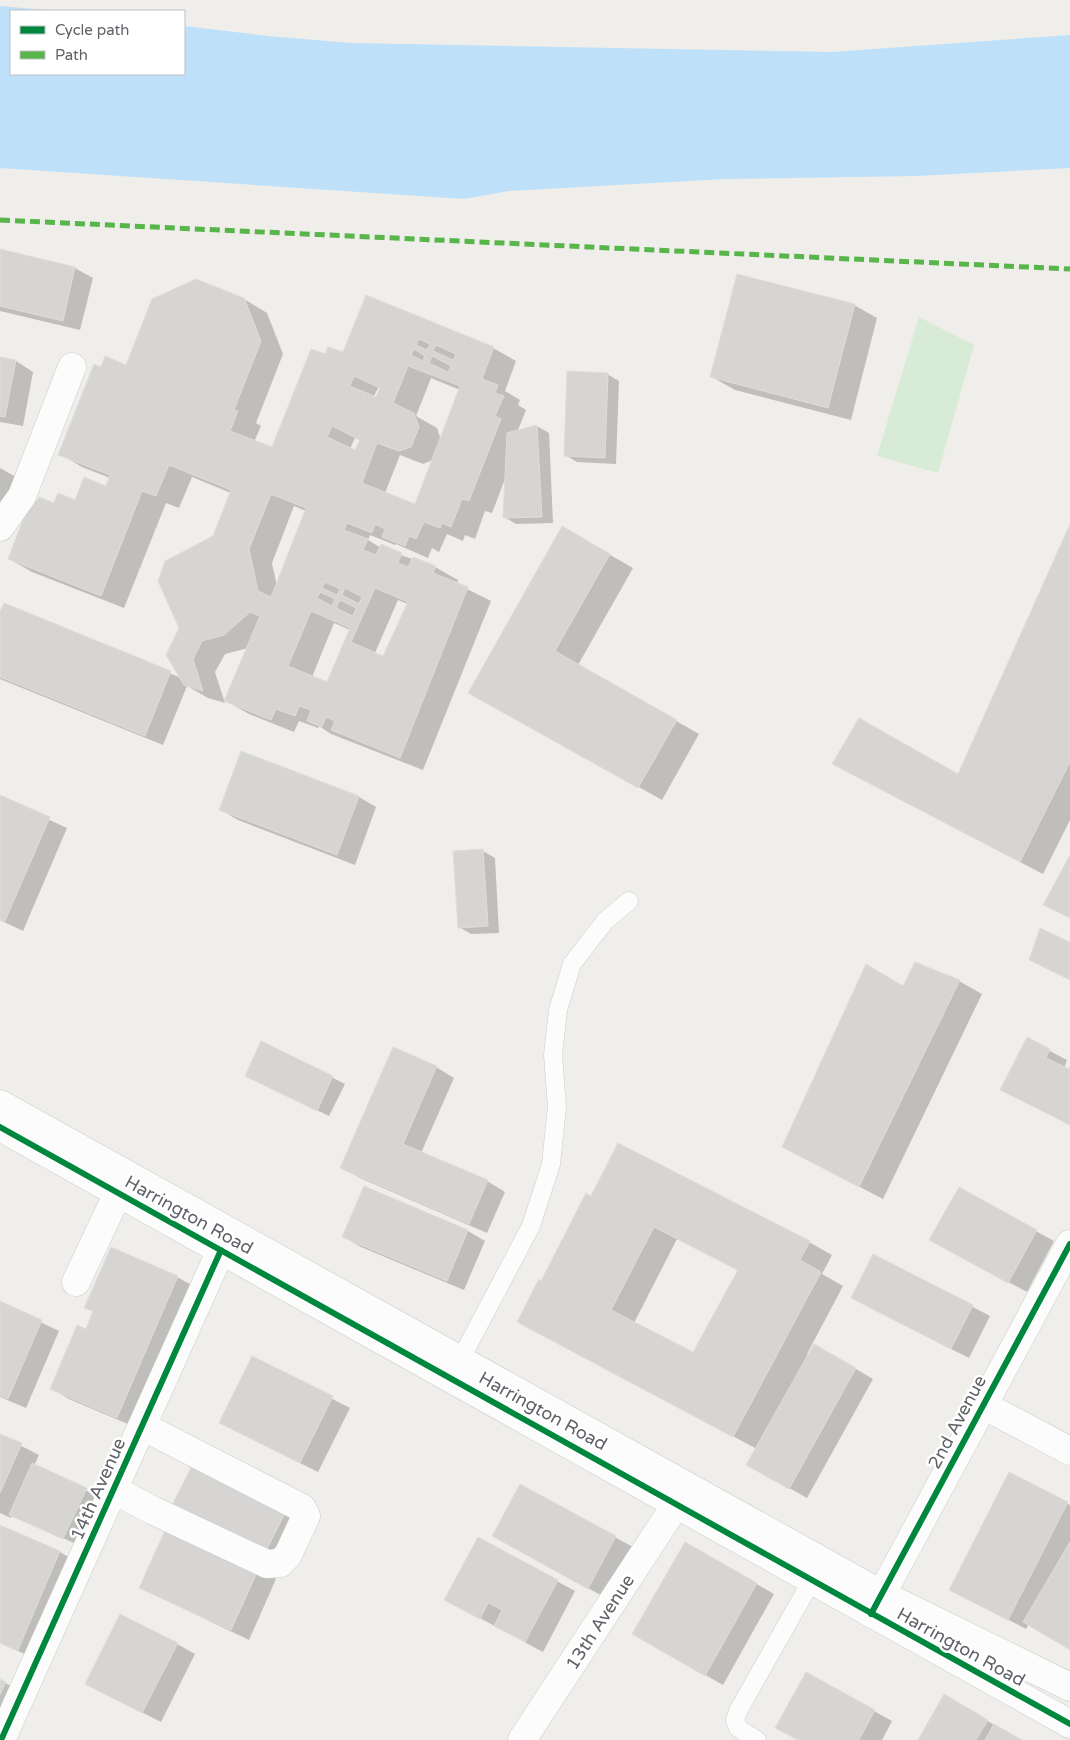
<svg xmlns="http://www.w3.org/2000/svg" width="1070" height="1740" font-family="'Varela Round',sans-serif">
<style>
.green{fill:#d8ebd6}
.water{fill:#bfe0f9}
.shadow{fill:#0003;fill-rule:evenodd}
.building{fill:#d6d5d3;stroke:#deddd9;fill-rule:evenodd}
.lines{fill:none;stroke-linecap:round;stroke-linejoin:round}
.lane-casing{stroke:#cbcccc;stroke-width:19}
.street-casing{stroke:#cbcccc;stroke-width:29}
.secondary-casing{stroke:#cacacb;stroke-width:29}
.lane{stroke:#fdfcfc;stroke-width:18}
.street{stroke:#fdfcfc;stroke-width:28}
.secondary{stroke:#fdfcfc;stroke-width:28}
.quiet{stroke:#58b549;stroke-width:5;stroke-dasharray:10 5;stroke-linecap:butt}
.cycleway-casing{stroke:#fff;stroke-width:9}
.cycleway{stroke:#00873e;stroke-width:6}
.labels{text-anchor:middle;stroke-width:5;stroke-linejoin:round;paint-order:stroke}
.street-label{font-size:18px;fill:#5f6368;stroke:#fff}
</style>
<rect width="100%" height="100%" fill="#efeeea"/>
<path class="green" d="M919,317L974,345L938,473L877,456Z"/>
<path class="water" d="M0,6L58,11H11V74H184V26L268,36L351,43L832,52L1070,35V168L916,176L724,179L509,191L464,199L0,168Z"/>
<path class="shadow" d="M0,250L75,268L93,278L80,330L0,311Z
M366,297L493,348L516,361L505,391L520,400L518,405L526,410L518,430L537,426L549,433L553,523L516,524L504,517L505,479L492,513L485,511L475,539L465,535L463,541L447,534L439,552L432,548L428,558L396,544L395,545L370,535L368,540L381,548L435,567L458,580L457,584L491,601L423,770L331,734L319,726L318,728L299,721L294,732L249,714L226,701L248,648L225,654L215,672L225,703L208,698L187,686L163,745L0,679V615L4,604L181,678V628L231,493L192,477L179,508L166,503L124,608L32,572L9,559L55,505L76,501L107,487L110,478L82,467L60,454L101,369L127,366L244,299L267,313L283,354L256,423L261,426L254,442L272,449L326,356L344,354ZM431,378L460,390L441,440L437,428L416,416ZM378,388L381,390L376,399L373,398ZM355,438L361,441L356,452L350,449ZM400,455L423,464L433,460L415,505L385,493ZM294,506L306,511L277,586L272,563ZM398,600L408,604L384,657L375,653ZM334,623L350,630L328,684L312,677Z
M854,305L877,318L851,420L735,390L712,377Z
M0,358L16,361L33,372L23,426L0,422Z
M607,374L619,381L616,464L577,462L565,455Z
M0,468L16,477L0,510Z
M563,528L633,568L578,665L699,734L662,800L470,692Z
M1070,528V820L1043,874L857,777L959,775Z
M242,752L359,797L376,807L355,865L238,820L221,810Z
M0,797L67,828L23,931L0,920Z
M483,851L495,858L499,933L471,934L459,927L455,852Z
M959,981L982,994L883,1199L783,1147L904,988Z
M1027,1039L1067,1060L1064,1068L1070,1070V1125L1019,1099Z
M262,1043L345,1084L329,1116L258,1082Z
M436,1067L454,1078L421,1153L487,1181L505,1192L487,1233L360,1178L342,1168Z
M959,1189L1054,1241L1027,1292L949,1250Z
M592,1197L809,1242L832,1255L822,1274L843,1286L807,1354L856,1369L873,1379L807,1498L766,1475L757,1449L541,1334L542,1282ZM677,1239L739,1271L694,1353L634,1323Z
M468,1231L485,1241L464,1290L361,1247L344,1237Z
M874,1255L990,1316L969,1358L870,1308Z
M177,1277L195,1287L135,1427L69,1399L52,1389L86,1331L94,1312L86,1308Z
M0,1303L59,1331L26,1408L0,1397Z
M252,1358L350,1408L318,1472L238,1432Z
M0,1435L39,1455L34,1466L98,1496L76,1544L12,1515L11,1518L0,1513Z
M196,1459L306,1516L280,1568Z
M1009,1474L1070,1505V1648L1029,1624L1026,1629L968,1599Z
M521,1486L633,1547L606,1598L511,1546Z
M0,1526L60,1552L77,1562L36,1659L0,1643Z
M478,1538L575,1591L543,1652L463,1609Z
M685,1543L774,1594L723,1685L634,1634Z
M259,1569L276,1579L249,1640L140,1588Z
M177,1644L195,1654L161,1722L104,1693Z
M806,1673L892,1721L882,1740H800Z
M0,1680L29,1696L0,1740Z
M944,1696L1005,1731L1020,1740H919Z"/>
<path class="building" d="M0,249L75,267L63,321L0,306Z
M737,274L855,304L828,408L710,377Z
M196,279L244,298L261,341L234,410L238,411L230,431L272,447L311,349L325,354L328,347L343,352L366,295L494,347L482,379L498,385L495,393L504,396L495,416L501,419L469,501L462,499L451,527L442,523L440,528L424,522L416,539L409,536L405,546L382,537L385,529L375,524L372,533L347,523L344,530L368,539L363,550L376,555L381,544L402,553L398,563L408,567L413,557L436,566L433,573L468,587L400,758L331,730L335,721L326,717L322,727L307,721L311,710L299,706L295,716L276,709L271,720L224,701L260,616L250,612L224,635L202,641L193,659L203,691L184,685L166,655L179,628L158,581L165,561L213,536L231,490L169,465L156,496L142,491L101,596L8,559L31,499L37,501L39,497L54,503L58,493L75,500L84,477L106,486L110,475L58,455L94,364L101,367L105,356L126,365L152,299ZM419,339L430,344L427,350L416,345ZM436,345L456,354L453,360L433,351ZM414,349L425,356L423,361L411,355ZM432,356L451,366L448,372L429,363ZM408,366L460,386L415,504L362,483L377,443L399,451L411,447L419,427L414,413L393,403ZM354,376L380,388L376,397L350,386ZM332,426L360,440L355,450L327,437ZM271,494L306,508L271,597L258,591L249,549ZM325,582L340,589L337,595L322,588ZM345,588L362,597L359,604L342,595ZM375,588L408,602L383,656L351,642ZM320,592L335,599L332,606L317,598ZM340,600L356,608L353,616L336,608ZM311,611L350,628L327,682L288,666Z
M0,357L16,360L5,417L0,416Z
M567,371L608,373L605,458L564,456Z
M537,425L542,517L503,518L507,433Z
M1070,524V762L1020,862L832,764L859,718L958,774Z
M562,526L610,554L555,651L677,720L638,788L468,693Z
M4,603L171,671L145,736L0,677V611Z
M241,751L359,796L337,855L219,810Z
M0,795L50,817L5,921L0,919Z
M483,849L488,926L458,928L453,851Z
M1070,855V918L1043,905Z
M1040,928L1070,942V980L1029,960Z
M915,962L960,980L859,1187L782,1147L866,964L903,986Z
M1027,1037L1050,1049L1046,1058L1069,1069L1070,1067V1125L1000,1090Z
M261,1041L333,1076L317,1111L245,1076Z
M393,1047L437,1066L403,1144L488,1180L469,1224L340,1168Z
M618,1143L810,1241L800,1260L821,1272L733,1437L517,1322L539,1279L541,1281L586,1193L591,1196ZM654,1227L738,1270L693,1352L611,1310Z
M364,1186L468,1230L447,1281L342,1237Z
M959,1187L1037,1230L1008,1283L929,1240Z
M111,1247L178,1276L117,1418L50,1389L77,1325L86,1329L93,1311L84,1308Z
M873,1254L973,1305L951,1349L851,1298Z
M0,1301L42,1320L8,1399L0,1396Z
M814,1344L856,1368L789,1489L746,1465Z
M252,1356L333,1396L300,1463L219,1423Z
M0,1434L22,1443L0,1493Z
M196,1458L289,1505L262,1559L169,1511Z
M32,1463L87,1488L63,1539L9,1515Z
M1009,1472L1068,1502L1008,1620L949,1590Z
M520,1484L616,1536L588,1589L492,1536Z
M0,1525L60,1551L18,1650L0,1642Z
M167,1526L259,1568L231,1630L139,1588Z
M478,1537L558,1580L525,1642L494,1626L502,1610L488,1603L480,1619L444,1600Z
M685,1542L757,1583L705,1676L632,1634Z
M1070,1542V1650L1023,1622Z
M120,1614L178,1643L142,1713L85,1684Z
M806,1672L875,1710L859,1740H798L775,1728Z
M0,1679L6,1682L0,1695Z
M944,1694L988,1720L976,1740H918Z
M994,1724L1022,1740H985Z"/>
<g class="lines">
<defs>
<path id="lane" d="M456,1368L531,1226L551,1164L557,1107L553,1055L558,1010L572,964L605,921L629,901
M757,1740L738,1728L735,1720L738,1711L812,1580"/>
<path id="street" d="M0,527L22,496L72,367
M76,1282L118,1193
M983,1405L1070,1451
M114,1490L154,1511L267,1564L280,1563L288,1555L306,1516L302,1508L142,1426
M871,1614L1070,1244
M1,1740L221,1250
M522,1740L677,1503"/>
<path id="secondary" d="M0,1104L881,1594L1070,1687
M0,1127L1070,1724"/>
</defs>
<use href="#lane" class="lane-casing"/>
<use href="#street" class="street-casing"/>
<use href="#secondary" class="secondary-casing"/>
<use href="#lane" class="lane"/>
<use href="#street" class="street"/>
<use href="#secondary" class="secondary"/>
<path class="quiet" d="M0,220L1070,269"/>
<defs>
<path id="cycleway" d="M0,1127L1070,1724
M871,1614L1070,1244
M1,1740L221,1250"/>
</defs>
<use href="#cycleway" class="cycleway-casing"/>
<use href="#cycleway" class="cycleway"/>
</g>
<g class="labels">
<g class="street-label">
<text transform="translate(189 1215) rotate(29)" y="6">Harrington Road</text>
<text transform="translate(543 1411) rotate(29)" y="6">Harrington Road</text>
<text transform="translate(957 1422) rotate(-62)" y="6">2nd Avenue</text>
<text transform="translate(98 1489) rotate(-66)" y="6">14th Avenue</text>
<text transform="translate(600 1622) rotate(-57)" y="6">13th Avenue</text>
<text transform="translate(961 1647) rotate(29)" y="6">Harrington Road</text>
</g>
</g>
<rect x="10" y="10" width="175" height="65" fill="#ffffff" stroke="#bfc1c3"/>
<rect x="20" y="26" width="25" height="8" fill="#00873e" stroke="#bfc1c3"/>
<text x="55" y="35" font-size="15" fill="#5f6368">Cycle path</text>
<rect x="20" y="51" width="25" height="8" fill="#58b549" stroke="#bfc1c3"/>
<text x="55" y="60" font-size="15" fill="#5f6368">Path</text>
</svg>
